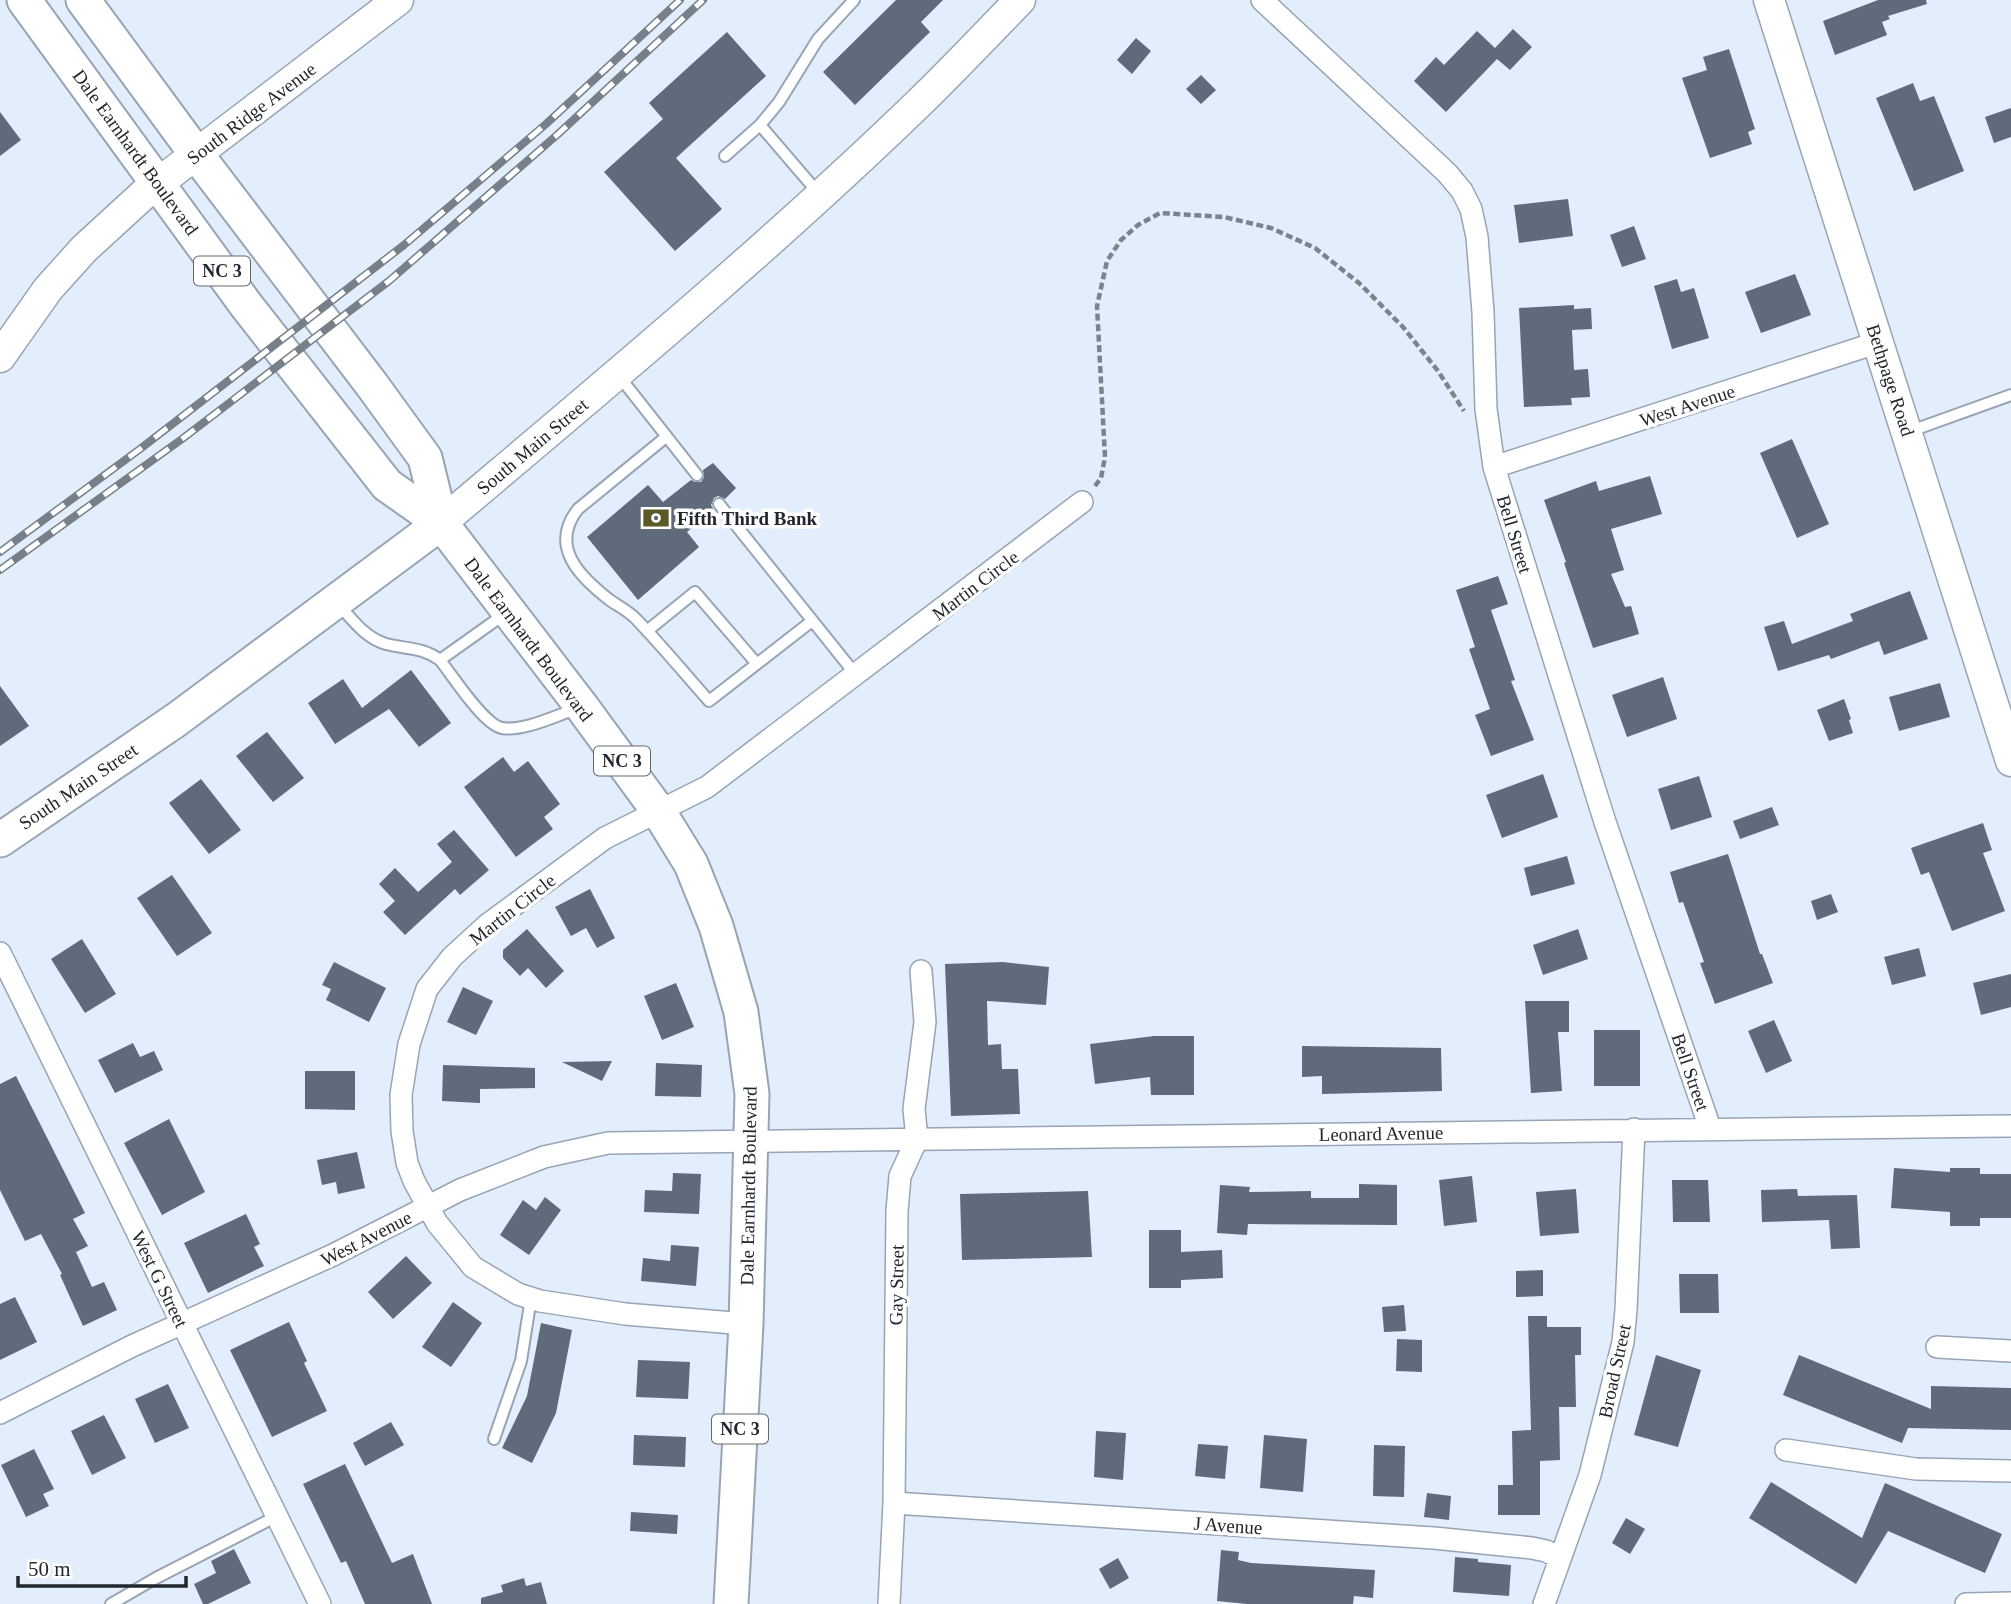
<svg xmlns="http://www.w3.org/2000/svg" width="2011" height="1604" font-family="Georgia,serif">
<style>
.building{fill:#5f6b7a}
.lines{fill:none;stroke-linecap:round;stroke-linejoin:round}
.lane-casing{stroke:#97a4b4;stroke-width:14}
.street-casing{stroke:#97a4b4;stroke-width:24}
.secondary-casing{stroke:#97a4b4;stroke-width:33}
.primary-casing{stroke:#97a4b4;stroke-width:37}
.path{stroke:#7b838d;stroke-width:4.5;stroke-dasharray:7 3.5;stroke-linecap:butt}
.lane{stroke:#fff;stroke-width:10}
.street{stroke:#fff;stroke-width:21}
.secondary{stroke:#fff;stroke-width:30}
.primary{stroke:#fff;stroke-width:33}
.rail-casing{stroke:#777f88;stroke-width:8}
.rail{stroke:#fff;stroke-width:5;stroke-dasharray:16;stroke-linecap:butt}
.labels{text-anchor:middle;stroke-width:7;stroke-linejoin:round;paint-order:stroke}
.shield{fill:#fff;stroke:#64686c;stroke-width:2}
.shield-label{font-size:18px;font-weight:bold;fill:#22272d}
.street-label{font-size:19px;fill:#22272d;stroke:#fff}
.poi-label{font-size:19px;font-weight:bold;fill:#22272d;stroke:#fff;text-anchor:start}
</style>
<rect width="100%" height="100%" fill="#e3eefc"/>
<path class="building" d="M896,0H943L921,22L930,32L855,105L823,72Z
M1878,0H1926L1927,4L1888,16L1890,19L1882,22L1887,35L1835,55L1823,21Z
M1513,29L1532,47L1510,70L1497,59L1446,112L1414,81L1436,57L1444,65L1477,31L1495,48Z
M727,32L766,76L676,158L722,209L675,251L604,172L663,119L649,103Z
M1136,38L1151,51L1132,74L1117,60Z
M1729,49L1755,129L1748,132L1752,144L1710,158L1682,78L1707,70L1703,57Z
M1201,75L1216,90L1201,104L1186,89Z
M1913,83L1920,101L1934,96L1964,171L1914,191L1876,98Z
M2011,108V137L1994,143L1985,117Z
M0,112L21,140L0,156Z
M1568,199L1573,236L1519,243L1514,205Z
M1634,226L1646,259L1622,267L1610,235Z
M1795,274L1811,315L1761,333L1745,292Z
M1677,279L1681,292L1694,288L1709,338L1672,349L1654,286Z
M1574,305V309L1591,308L1592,329L1572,330L1574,370L1588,369L1590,397L1571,398L1572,405L1524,407L1519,308Z
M1792,439L1829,524L1797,538L1760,453Z
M713,463L736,488L725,499L718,496L714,498L711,505L713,509L687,532L699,547L638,600L587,537L648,485L663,502L691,480L695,482H701L704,477L703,470Z
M1650,476L1662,514L1611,529L1624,570L1611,574L1625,607L1631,606L1639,634L1593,648L1564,563L1566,562L1544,500L1596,481L1599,491Z
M1498,576L1508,604L1491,610L1515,680L1511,681L1534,740L1491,756L1475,715L1490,709L1469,649L1475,647L1456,590Z
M1910,591L1928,639L1884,655L1879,641L1831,659L1829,655L1778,671L1764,627L1784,621L1792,644L1853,621L1850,614Z
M411,670L451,723L419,747L389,709L335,744L308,703L343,679L362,708Z
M1663,677L1677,719L1627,737L1612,695Z
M1940,683L1950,717L1899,731L1889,697Z
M0,686L29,726L0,746Z
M1844,699L1851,719L1849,720L1853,733L1829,741L1817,710Z
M267,732L304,778L273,802L236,756Z
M503,757L514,772L528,761L560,804L544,817L553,829L516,857L464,787Z
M1543,774L1558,817L1502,838L1486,795Z
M1699,776L1712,817L1671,830L1658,789Z
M201,779L241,830L209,854L169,803Z
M1772,807L1779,825L1740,839L1733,821Z
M1983,823L1992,850L1983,853L2005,911L1952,931L1929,872L1921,875L1911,848Z
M454,830L489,870L460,895L455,889L405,935L383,912L395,901L379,884L395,868L418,892L452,862L437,844Z
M1728,854L1760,954H1762L1773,983L1715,1004L1700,963L1704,962L1683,902L1679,903L1670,872Z
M1567,856L1575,884L1531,896L1524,868Z
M172,875L212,933L177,956L137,898Z
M590,889L615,938L597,948L586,928L571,936L555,907Z
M1831,894L1838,912L1817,920L1811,901Z
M527,929L564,971L546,988L528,968L520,976L503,958V950Z
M1578,929L1588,959L1543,975L1533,945Z
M82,939L116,994L85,1013L51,959Z
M1919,948L1926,976L1892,985L1884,957Z
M334,962L386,988L369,1022L326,1000L331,989L322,985Z
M1003,962L1049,967L1046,1005L987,1001L988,1045L1001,1044L1002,1069H1018L1020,1114L951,1116L945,964Z
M2011,974V1007L1981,1015L1973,983Z
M676,983L694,1027L662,1040L644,996Z
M463,987L493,1001L476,1035L447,1022Z
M1525,1001H1569V1032H1558L1562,1091L1531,1093Z
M1774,1020L1792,1061L1766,1073L1748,1031Z
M1594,1030H1640V1086H1594Z
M1154,1036H1194V1095H1151L1150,1077L1095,1084L1090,1044Z
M133,1043L140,1057L154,1051L163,1070L115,1093L98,1060Z
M1302,1046L1441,1048L1442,1091L1322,1094V1076L1302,1077Z
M612,1061L602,1081L562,1062Z
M656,1063L702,1065L701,1097L655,1096Z
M443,1065L535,1068V1088L480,1089V1103L442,1101Z
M305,1071H355V1110L305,1109Z
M16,1076L85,1213L73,1219L88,1246L76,1252L92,1287L104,1282L117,1310L83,1326L60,1275L62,1274L41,1234L25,1241L0,1190V1084Z
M169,1119L205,1192L162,1215L124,1143Z
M357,1152L365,1188L338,1194L336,1182L322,1185L317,1160Z
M1894,1168L1950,1172V1168H1980V1174H2011V1218H1980V1226H1950V1212L1891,1208Z
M673,1173L701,1174L699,1214L644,1212L645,1190L672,1191Z
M1472,1176L1477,1222L1444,1226L1439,1180Z
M1672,1180H1708L1710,1222H1673Z
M1359,1184L1397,1185V1225L1248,1224L1247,1235L1217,1233L1220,1185L1250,1187L1249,1192L1311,1191V1198H1359Z
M1576,1189L1579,1233L1540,1236L1536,1192Z
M1797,1189L1798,1196L1857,1195L1860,1248L1831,1249L1829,1220L1762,1222L1761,1190Z
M1088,1191L1092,1257L962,1260L960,1194Z
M545,1197L561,1210L529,1255L500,1235L523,1200L536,1210Z
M246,1214L260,1244L254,1247L264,1266L208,1293L184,1243Z
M1149,1230H1181V1252L1222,1250L1223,1278L1181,1280V1288H1149Z
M671,1245L699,1247L696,1286L641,1281L643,1258L670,1261Z
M406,1256L432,1283L393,1319L368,1292Z
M1543,1270V1296L1516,1297V1271Z
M1679,1274H1718L1719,1313H1680Z
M15,1297L37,1342L0,1360V1304Z
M453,1302L482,1323L451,1367L422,1347Z
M1404,1305L1406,1331L1384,1332L1382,1307Z
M1528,1316H1547V1327H1581V1355H1575L1576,1407H1559L1560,1460L1540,1461V1515H1498V1485H1513L1512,1431L1531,1430Z
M289,1322L307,1361L304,1363L327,1411L272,1437L230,1350Z
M541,1323L572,1330L556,1413L532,1463L502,1448L527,1396Z
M1397,1339L1422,1340V1372L1396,1371Z
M1656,1355L1701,1370L1678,1447L1634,1435Z
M1799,1355L1931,1409V1386L2011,1388V1430L1908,1428L1902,1443L1783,1395Z
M638,1360L690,1362L688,1399L636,1397Z
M168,1384L189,1428L155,1443L135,1399Z
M104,1415L126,1458L92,1475L71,1431Z
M391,1422L404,1445L365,1466L353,1443Z
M1096,1431L1126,1433L1123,1480L1094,1477Z
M634,1435L686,1437L685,1467L633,1465Z
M1264,1435L1307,1439L1303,1492L1260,1488Z
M1198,1444L1228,1446L1225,1479L1195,1476Z
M1374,1445L1405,1446L1404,1497L1373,1496Z
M34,1449L54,1489L43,1494L49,1506L26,1517L1,1465Z
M345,1464L392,1563L413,1554L432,1604H365L346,1561L341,1563L303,1484Z
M1771,1482L1862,1538L1885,1483L2002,1534L1985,1573L1888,1531L1856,1584L1749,1518Z
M1427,1493L1451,1496L1449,1520L1424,1517Z
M631,1512L678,1515L677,1534L630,1531Z
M1626,1518L1645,1529L1630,1554L1612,1543Z
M234,1549L251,1583L208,1604H203L194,1584L216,1573L211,1561Z
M1221,1550L1239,1552L1238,1560L1251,1563L1375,1570L1373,1598L1354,1596L1353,1604H1247L1217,1601Z
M1455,1557L1478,1559V1562L1511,1565L1509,1596L1453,1592Z
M1118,1558L1129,1578L1110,1589L1099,1569Z
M524,1578L526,1586L541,1582L547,1604H481V1598L503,1592L501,1585Z"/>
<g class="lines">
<defs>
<path id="lane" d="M760,125L820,195
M725,156L760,125L779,102L818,39L854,0
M619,376L697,475
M1908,432L2011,395
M666,437L578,509C548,547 581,578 611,601C620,607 630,612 637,620C662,646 685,674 709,701L812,621
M719,504L856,675
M338,604C352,619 365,638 386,644C405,649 423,647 440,660C452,675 484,725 502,728C523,732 557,715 576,709
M647,631L695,592L757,664
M440,660L506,613
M494,1439L521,1361L531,1298
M111,1604L156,1578L277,1516"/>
<path id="street" d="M1262,0L1447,173L1462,191L1471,209L1477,237L1483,312L1486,409L1494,467L1605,822L1710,1128
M1494,467L1879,342
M0,953L320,1604
M746,1324L625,1314L540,1301L518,1294L473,1267L437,1223L414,1181L407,1163L402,1131L401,1095L409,1044L427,989L452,957L487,925L605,838L707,787L1082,502
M1937,1347L2011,1351
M0,1413L132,1346L333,1255L460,1190L544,1157L608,1143C1075,1138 1543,1131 2011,1126
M1786,1450L1916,1469L2011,1471
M894,1503L1434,1538L1532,1548L1546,1551L1560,1558
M889,1604L894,1503L897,1211L900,1176L917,1139L914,1109L925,1022L921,971
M1544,1604L1590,1475L1623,1342L1626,1310L1634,1129
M1966,1604L2011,1603"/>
<path id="secondary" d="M1769,0L2011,761
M0,357L48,289L84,249L144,194L398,0
M441,523C603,386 767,250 920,102C954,69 987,34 1020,0"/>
<path id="primary" d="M24,0L246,305L387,485L441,523L582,707L659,812L691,864L716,926L741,1012L752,1094L746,1324L731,1604
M83,0L197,155L372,385L425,458L441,523
M0,840L176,720L441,523"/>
</defs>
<use href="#lane" class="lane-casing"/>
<use href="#street" class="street-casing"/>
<use href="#secondary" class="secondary-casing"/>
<use href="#primary" class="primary-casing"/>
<path class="path" d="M1095,486L1101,478L1105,457L1097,306L1107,261L1121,240L1138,225L1160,213L1224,217L1271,228L1315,248L1359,283L1403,327L1438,371L1464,411"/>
<use href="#lane" class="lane"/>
<use href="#street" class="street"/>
<use href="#secondary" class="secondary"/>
<use href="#primary" class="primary"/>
<defs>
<path id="rail" d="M0,552L140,449L404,245L546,124L680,0
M0,570L182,439L389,281L557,135L703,0"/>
</defs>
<use href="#rail" class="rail-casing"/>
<use href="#rail" class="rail"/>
</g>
<defs>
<symbol id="bank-bare" viewBox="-9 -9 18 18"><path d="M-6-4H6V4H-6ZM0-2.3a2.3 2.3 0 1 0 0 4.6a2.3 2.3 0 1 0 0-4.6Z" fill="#5a5a26" stroke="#fff" stroke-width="2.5" paint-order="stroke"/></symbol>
</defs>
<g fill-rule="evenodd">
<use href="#bank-bare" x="637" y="499" width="38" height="38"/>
</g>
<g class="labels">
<g class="shield">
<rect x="194" y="256.5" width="56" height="29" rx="5"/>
<rect x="594" y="746.5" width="56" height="29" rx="5"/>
<rect x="712" y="1414.5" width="56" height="29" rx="5"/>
</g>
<g class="shield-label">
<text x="222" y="277">NC 3</text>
<text x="622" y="767">NC 3</text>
<text x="740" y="1435">NC 3</text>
</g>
<g class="street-label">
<text transform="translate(251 113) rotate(-37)" y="7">South Ridge Avenue</text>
<text transform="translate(136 152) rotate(54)" y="7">Dale Earnhardt Boulevard</text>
<text transform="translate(1891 380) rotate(72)" y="7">Bethpage Road</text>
<text transform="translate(1687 405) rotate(-18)" y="7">West Avenue</text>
<text transform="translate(532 446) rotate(-40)" y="7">South Main Street</text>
<text transform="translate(1515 534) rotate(73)" y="7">Bell Street</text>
<text transform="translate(975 585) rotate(-37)" y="7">Martin Circle</text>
<text transform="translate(529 639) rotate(53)" y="7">Dale Earnhardt Boulevard</text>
<text transform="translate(78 786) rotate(-34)" y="7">South Main Street</text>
<text transform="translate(512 909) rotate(-38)" y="7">Martin Circle</text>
<text transform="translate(1691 1072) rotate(71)" y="7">Bell Street</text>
<text transform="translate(1381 1133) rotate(-1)" y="7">Leonard Avenue</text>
<text transform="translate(748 1186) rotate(-89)" y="7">Dale Earnhardt Boulevard</text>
<text transform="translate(366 1238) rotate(-27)" y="7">West Avenue</text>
<text transform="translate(160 1279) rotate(64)" y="7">West G Street</text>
<text transform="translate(896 1285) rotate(-89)" y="7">Gay Street</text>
<text transform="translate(1614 1371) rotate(-78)" y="7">Broad Street</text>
<text transform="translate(1228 1525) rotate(4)" y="7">J Avenue</text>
</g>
<g class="poi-label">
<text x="677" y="525">Fifth Third Bank</text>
</g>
</g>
<path d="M18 1576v10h168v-10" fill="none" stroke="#22272d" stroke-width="3.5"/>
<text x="28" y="1576" font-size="21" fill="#22272d" stroke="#ffffff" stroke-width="5" paint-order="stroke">50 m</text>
</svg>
